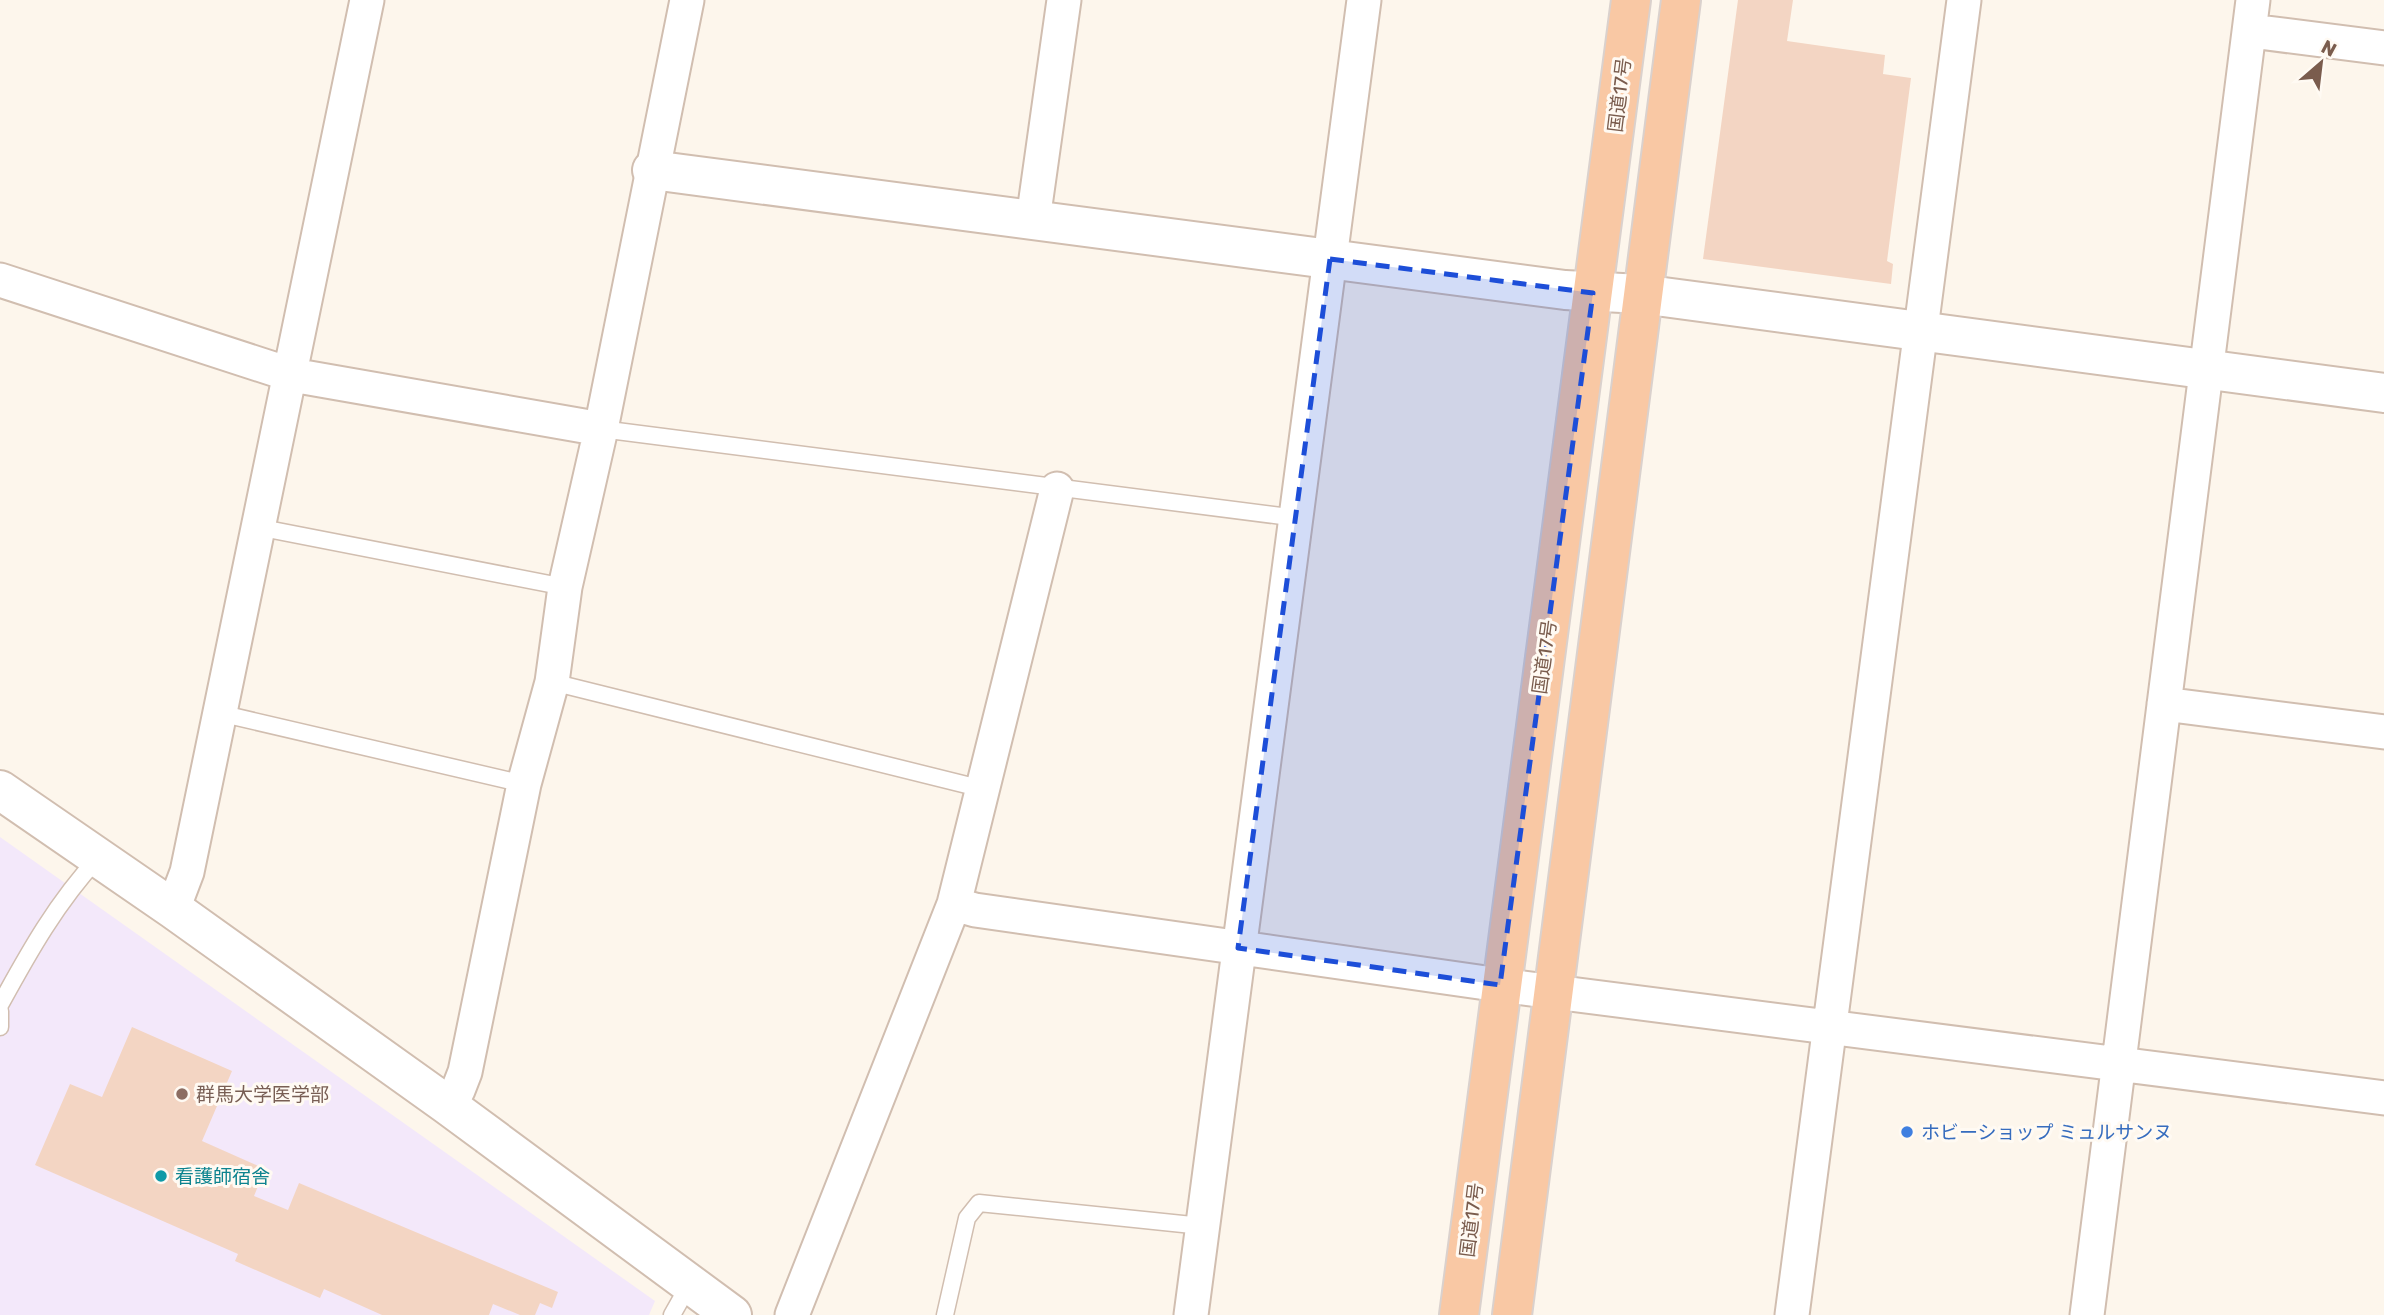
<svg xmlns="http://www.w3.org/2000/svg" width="2384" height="1315" font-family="Rubik,'Noto Sans JP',sans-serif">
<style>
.education{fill:#f3e8fa}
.building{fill:#f3d5c3}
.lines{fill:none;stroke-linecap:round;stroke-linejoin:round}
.service-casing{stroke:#d1beb0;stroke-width:19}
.minor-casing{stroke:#d1beb0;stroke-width:37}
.tertiary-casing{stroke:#d1beb0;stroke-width:42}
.trunk-casing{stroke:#dad1cd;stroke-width:42}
.service{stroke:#fff;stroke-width:16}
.minor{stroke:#fff;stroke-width:33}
.tertiary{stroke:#fff;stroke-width:38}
.trunk{stroke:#f9c8a4;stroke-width:38}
.marked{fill:#1d4ed8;fill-opacity:0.2;stroke:#1d4ed8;stroke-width:5;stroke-dasharray:14 9;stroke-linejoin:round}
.education-dot{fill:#8d6e63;stroke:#fffaf3;stroke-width:2.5}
.shop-dot{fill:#3f7fe0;stroke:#fffaf3;stroke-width:2.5}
.culture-dot{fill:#0f9aa8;stroke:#fffaf3;stroke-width:2.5}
.labels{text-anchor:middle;stroke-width:6;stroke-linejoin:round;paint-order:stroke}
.street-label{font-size:19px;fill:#7a5c4d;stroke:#fffaf3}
.education-label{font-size:19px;fill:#785e54;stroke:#fffaf3;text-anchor:start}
.shop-label{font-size:19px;fill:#366cbe;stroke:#fffaf3;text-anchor:start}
.culture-label{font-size:19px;fill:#0d838f;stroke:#fffaf3;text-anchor:start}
</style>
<rect width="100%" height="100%" fill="#fdf6ec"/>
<path class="education" d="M0,837L655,1301L649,1315H0Z"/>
<path class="building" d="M1738,0H1793L1787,41L1885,55L1883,74L1911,78L1887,261L1893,264L1891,284L1703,259Z
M132,1027L232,1071L202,1141L265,1169L254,1196L288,1210L299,1183L558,1292L552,1308L540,1303L535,1315H520L493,1304L489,1315H382L324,1289L320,1298L235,1261L238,1254L35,1165L70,1084L102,1097Z"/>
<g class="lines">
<defs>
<path id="service" d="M601,429L1297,518
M257,527L565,587
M552,682L983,789
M219,713L524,784
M0,1005C29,952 57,902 98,858
M0,1011V1027
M672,1315L689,1285
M945,1315L967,1218L979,1203L1202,1226"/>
<path id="minor" d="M2251,31L2384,48
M1033,220L1064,0
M0,280L292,375L601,429
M2164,704L2384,732
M954,904L975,910L1500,985L2384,1098
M173,909L187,872L367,0
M446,1104L458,1090L465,1072L524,784L552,682L565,587L601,429L687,0
M792,1315L954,904L1057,489
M1191,1315C1245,876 1307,438 1364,0
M1792,1315L1964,0
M2087,1315L2253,0"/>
<path id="tertiary" d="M652,170L1565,290L1641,294L2384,393
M0,790L173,909L446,1104L732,1315"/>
<path id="trunk" d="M1459,1315L1631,0
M1512,1315L1681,0"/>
</defs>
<use href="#service" class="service-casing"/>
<use href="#minor" class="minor-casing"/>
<use href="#tertiary" class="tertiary-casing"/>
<use href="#trunk" class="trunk-casing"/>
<use href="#service" class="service"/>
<use href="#minor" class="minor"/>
<use href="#tertiary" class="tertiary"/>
<use href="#trunk" class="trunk"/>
</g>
<path class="marked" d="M1330,259L1593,293L1500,985L1238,948Z"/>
<circle class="education-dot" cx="182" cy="1094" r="7"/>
<circle class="shop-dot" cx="1907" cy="1132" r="7"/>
<circle class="culture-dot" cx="161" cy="1176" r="7"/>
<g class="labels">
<g class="street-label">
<text transform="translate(1619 95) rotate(-83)" y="7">国道17号</text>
<text transform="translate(1544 657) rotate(-82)" y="7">国道17号</text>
<text transform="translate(1471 1220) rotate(-83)" y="7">国道17号</text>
</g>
<g class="education-label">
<text x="196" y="1101">群馬大学医学部</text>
</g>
<g class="shop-label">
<text x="1921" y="1139">ホビーショップ ミュルサンヌ</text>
</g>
<g class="culture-label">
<text x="175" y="1183">看護師宿舎</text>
</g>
</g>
<g transform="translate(2321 63) rotate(28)" stroke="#fffaf3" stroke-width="5" paint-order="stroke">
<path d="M0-5L12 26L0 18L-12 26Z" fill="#7a5c4d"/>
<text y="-10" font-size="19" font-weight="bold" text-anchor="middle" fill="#7a5c4d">N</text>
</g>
</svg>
